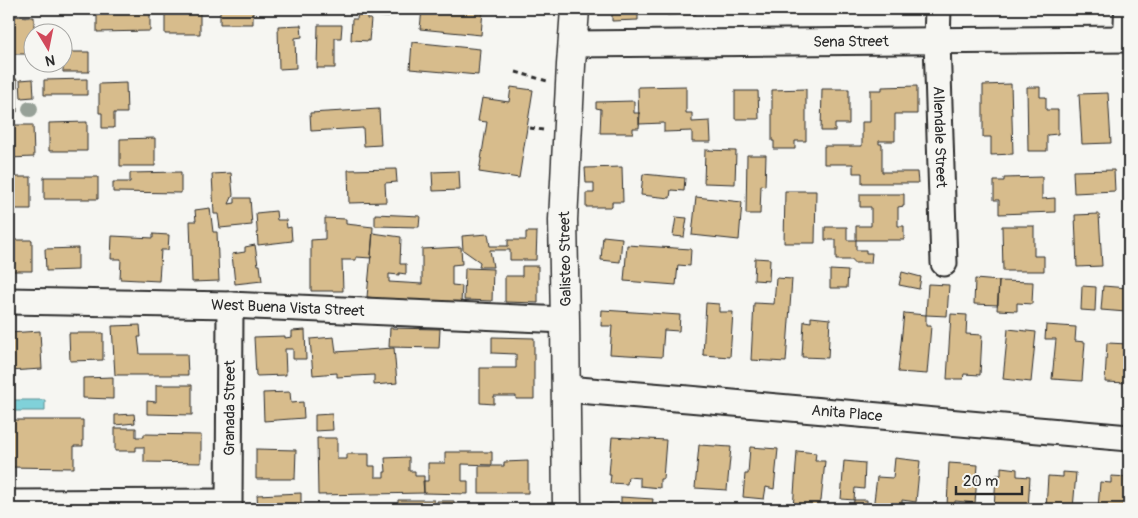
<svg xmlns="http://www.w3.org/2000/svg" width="1138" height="518" font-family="Pangolin,sans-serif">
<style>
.water{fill:#80d1d9;stroke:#5e8f93}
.building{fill:#d7bc8c;stroke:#2b2b2b}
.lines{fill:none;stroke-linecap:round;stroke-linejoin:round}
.service-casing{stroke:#2b2b2b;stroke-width:16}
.minor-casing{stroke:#2b2b2b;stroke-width:29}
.tertiary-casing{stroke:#2b2b2b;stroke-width:31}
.path{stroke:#2b2b2b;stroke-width:3;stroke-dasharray:5 4;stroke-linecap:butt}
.service{stroke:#f6f6f2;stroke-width:12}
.minor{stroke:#f6f6f2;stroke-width:25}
.tertiary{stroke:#f6f6f2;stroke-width:28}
.tree{fill:#97a198}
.labels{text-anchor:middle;stroke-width:4.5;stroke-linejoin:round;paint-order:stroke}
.street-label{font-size:15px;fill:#2b2b2b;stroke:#f6f6f2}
</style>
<rect width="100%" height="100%" fill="#f6f6f2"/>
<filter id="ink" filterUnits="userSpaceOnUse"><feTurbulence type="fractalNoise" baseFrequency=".02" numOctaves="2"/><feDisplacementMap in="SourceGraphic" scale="10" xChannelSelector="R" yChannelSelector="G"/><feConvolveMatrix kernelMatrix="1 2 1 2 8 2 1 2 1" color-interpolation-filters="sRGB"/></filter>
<g filter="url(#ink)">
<path class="water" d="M9,400H45V411H9Z"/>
<path class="building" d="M97,9H150V31L97,32Z
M165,9H200V34H165Z
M220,9H253V24H220Z
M358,9H389V17L367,16V19H371L369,41L351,40L352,19H357Z
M422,9H469L483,10L481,35L420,29Z
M612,9H638V20L612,21Z
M667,9H696V14L667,15Z
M9,16L34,17V32H32V54H9Z
M301,25L302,37L295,38L296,68L279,69L278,26Z
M318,25H342L341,38H335V68H317Z
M412,42L480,49L478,75L410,69Z
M63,52H89V72H63Z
M17,79V112H9V80Z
M33,79L34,97L21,98L20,80Z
M87,79V95H44V80Z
M126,83L127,113H114V128H102V113H99V84Z
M1011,84L1013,154L991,155V137H983V85Z
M1129,84V124H1128L1126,85Z
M686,86V113H692V122L710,121L711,142H692V131L664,132V123L639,124L638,87Z
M917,86V114H895V141H879V144H882V172H917L918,183H862V173H853V164H824V146H862V122H870V90H882V87Z
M511,87L533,90L519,178L479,172L487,122L478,121L482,98L509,102Z
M1027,87H1040V97H1046V110H1058V134L1047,135V151H1028Z
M806,89V141H795V149H774V141H772V90Z
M822,89H849V124H835V131H821Z
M735,91H758L759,119H735Z
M1108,93L1111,143L1082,144L1079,94Z
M634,101V113H640L639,128H633V133H600L601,109L596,108V102Z
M379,109L381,145L364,146L363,128L311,131L310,113Z
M87,122V151H49V123Z
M9,125H33L34,157L9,158Z
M155,138V166H120V139Z
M705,150L736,151L735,184L704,183Z
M747,155H766L765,186L761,185L760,214H746Z
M622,167L623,202H612V207H586V193H594V183H586L585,168Z
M396,169L397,182L385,183L386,202L349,203L348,170Z
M1114,170L1115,191L1074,193L1073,171Z
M459,171L460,190L433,191L432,172Z
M181,172V193L113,192V182H130V173Z
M231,173L233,195L229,204L235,203V198H250L252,225L220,228L218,214H214L212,174Z
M643,174L685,178L684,191L671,190L670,198L641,195Z
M1124,176H1129V212H1125Z
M9,177H31V209H9Z
M44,177H98V199H44Z
M1042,177V199L1055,198V212L999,214V200H994V181H1004V178Z
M785,191H816L815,243H784Z
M860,194H904V206L898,207V226H904V240H856V226H871V207H860Z
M696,197L742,202L739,240L692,235Z
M210,208L213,232H217L219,281L192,282L190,221H196L195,210Z
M276,211L277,220H286L287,228L291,227L292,241L258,245L256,213Z
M375,214L420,216L419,227L375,226Z
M1099,214L1102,266L1077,267L1075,215Z
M676,217L687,218L684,237L673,236Z
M325,218L346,219V224L373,227L371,258L356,257V260H342L343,291H311V240L325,239Z
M1126,225H1129V253H1127Z
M1002,226H1034V256H1044V271H1003Z
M825,227H847V240H856V250H866V253H872L871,263H853V260H836V240H825Z
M526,232H537L536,260H510V250H490L493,267H479L480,262L463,250L462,236L488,234L490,246H508V240H526Z
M373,233L401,237L400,264H406V274L399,273V275L389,274V282L422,284V249L461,247L462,264L452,265V285L462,286L461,303L416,302L367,297Z
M153,234L169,235L168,250H161L159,281L120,279L121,259H111L112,236L153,238Z
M603,236L622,238L620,262L601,260Z
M9,240H32V271H9Z
M255,245L258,265H260L262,281L235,284L232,254L245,252V247Z
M627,245L691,249L690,266L678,265L676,285L624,281Z
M78,248V270L46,271L45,249Z
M755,258L770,259L769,281L754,280Z
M522,266H538V303L505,302V276H522Z
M465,268L493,269L492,301L464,300Z
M830,270L848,271L847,288H830Z
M902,272L921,277L919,289L899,285Z
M776,278L792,279L786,362L751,360L754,303L774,304Z
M975,279L999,281L998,305L974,304Z
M999,281L1033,282L1032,304L1017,303V311L997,310Z
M928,284L949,285L947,316L926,315Z
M1082,286L1096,287L1095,311L1081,310Z
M1103,286L1128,288L1126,312L1101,310Z
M706,303L719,304V312H733L730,357L703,355Z
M602,310L680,315L679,331L664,330L662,357L610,354L612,326H601Z
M904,313L926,315V326H931L927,374L898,372Z
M951,314L967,315L966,334L982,335L980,375L964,374L963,379H947Z
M811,317L830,319L828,358L802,357L804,321L811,322Z
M140,325L141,337H138L140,354H187L188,375H115L112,326Z
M1046,325L1076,327L1075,341L1085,342L1082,381L1052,379L1056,339H1045Z
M390,328L440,329L439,348L389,347Z
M1008,329L1036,332L1031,382L1003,379Z
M305,330L306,359H293V349H285L286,375L256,376L254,337L285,336V338L292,337V331Z
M40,331L42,369L9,371V333Z
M69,333H103V360L70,361Z
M334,337L336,352L394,348L397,383L374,385V375L337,377V373L313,375L310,339Z
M492,337L534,338V399H516V396H494V404L480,403V368H516V354L492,353Z
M1107,343L1129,344V383L1105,382Z
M113,377V399L83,398V378Z
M156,385H192V415L147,414V401L156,402Z
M290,392L291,403L303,402L304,418L264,421L263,393Z
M134,414L135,423L115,425V415Z
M332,414L333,430L315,431V415Z
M9,420H83V446H74V468L9,467Z
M115,428H136V437H144V434L201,435V463L144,462V447H136V451H115Z
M612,437L666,440L663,479H660V488L640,486V478L628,477L627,484L610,483L611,475H609Z
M317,438H337V459H347V454H369V466H375V477H384V472H386L385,458L409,457V471H415V476H424V493L318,495Z
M699,445L731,447L727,490L695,488Z
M750,447L778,449L774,489L766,487L764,499L743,497L745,474H748Z
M256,449L296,450L295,479H256Z
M797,451L816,453L815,461H825L821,501H820L819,506H826V509H793Z
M445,452H492V465L462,464V481H468V494L424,493L423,481H428V463H445Z
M895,458L920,461L916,502L902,500V505L892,504V509H873L877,477L893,478Z
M528,461V493H479V466H504V462Z
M844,461L865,463L864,489L855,488L854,500L841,499Z
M949,463L978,465L975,503L955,501V506H947Z
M1001,467L1017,469V476L1030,477L1028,509H994L996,475H1001Z
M1063,472L1076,473L1073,509H1046L1048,476L1063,477Z
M1111,476L1129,477L1126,509H1098L1100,482L1111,483Z
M301,493V509H258L257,495Z
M621,497L653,499L652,507L662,508V509H609V504L621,505Z
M398,500H434V507H398Z
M854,500H867V509H853Z
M437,501H454V509H438Z"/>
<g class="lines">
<defs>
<path id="service" d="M1120,40L1121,9"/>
<g id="minor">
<path id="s1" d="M938,9L937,41L944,263"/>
<path id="s2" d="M572,44L1129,39"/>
<path id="s3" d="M9,301L230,305L565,320"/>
<path id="s4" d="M566,389L688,399L1129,438"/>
<path d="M9,503L228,502"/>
<path id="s5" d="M229,509L230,305"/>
</g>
<path id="tertiary" d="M567,509L565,320L563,220L571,65L575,9"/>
</defs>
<use href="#service" class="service-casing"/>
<use href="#minor" class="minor-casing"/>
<use href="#tertiary" class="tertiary-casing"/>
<path class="path" d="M516,72L547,81
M530,128L543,130"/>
<use href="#service" class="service"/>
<use href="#minor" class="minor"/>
<use href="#tertiary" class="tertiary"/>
</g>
<circle class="tree" cx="30" cy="109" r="8"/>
</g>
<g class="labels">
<g class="street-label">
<text dy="5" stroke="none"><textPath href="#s2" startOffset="279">Sena Street</textPath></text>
<text dy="5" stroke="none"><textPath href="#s1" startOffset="128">Allendale Street</textPath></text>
<text transform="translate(565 259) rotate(-91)" y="5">Galisteo Street</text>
<text dy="5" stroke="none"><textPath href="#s3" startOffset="279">West Buena Vista Street</textPath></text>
<text dy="5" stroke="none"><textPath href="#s5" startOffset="101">Granada Street</textPath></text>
<text dy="5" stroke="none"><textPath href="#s4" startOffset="282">Anita Place</textPath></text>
</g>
</g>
<rect width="1138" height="518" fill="none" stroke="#f6f6f2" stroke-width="30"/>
<rect x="15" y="15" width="1108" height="488" fill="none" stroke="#2b2b2b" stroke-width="2" filter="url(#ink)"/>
<g transform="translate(48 48) rotate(170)"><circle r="24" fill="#f6f6f2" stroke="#a5a5a2"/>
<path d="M0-4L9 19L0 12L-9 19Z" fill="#d1495b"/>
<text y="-8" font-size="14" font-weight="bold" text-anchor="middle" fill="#2b2b2b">N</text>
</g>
<path d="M956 486v8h66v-8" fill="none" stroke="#2b2b2b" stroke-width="2.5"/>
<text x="963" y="486" font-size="15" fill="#2b2b2b" stroke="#f6f6f2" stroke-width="4" paint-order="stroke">20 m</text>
</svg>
